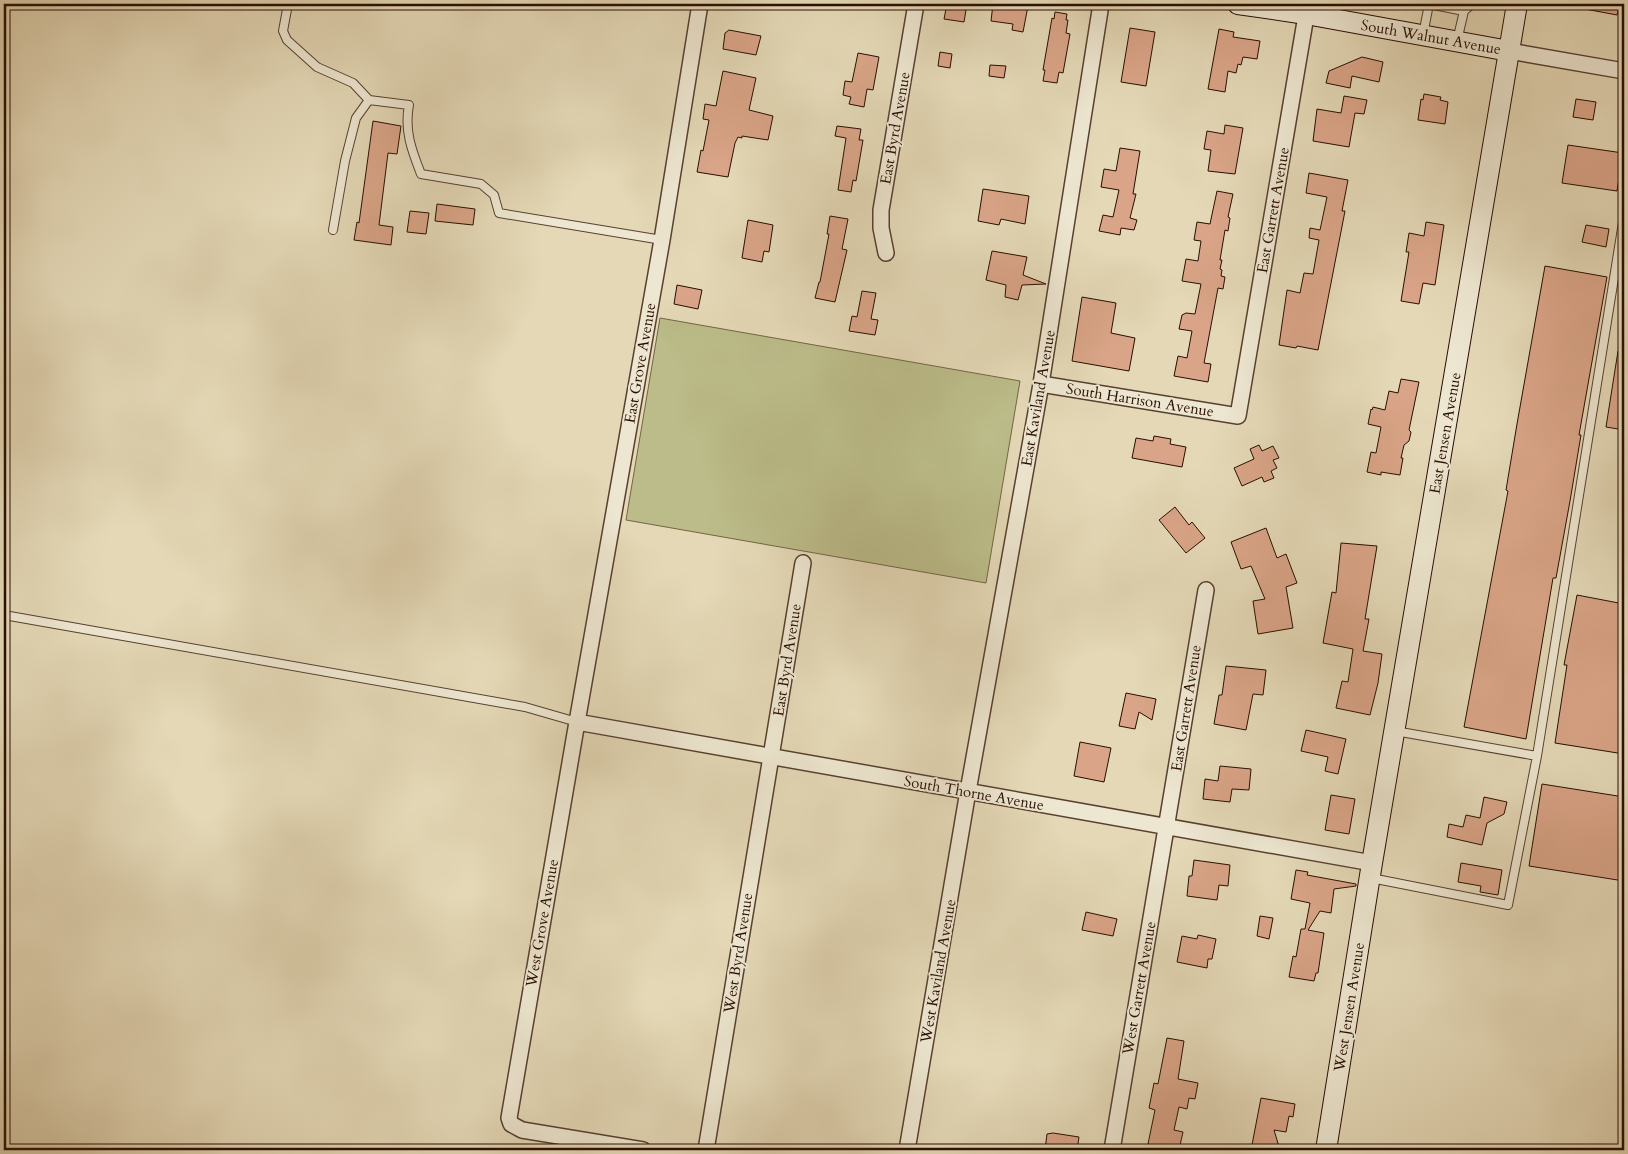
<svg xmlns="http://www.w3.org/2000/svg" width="1628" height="1154" font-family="Cardo,serif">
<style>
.green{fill:#bbbc89;stroke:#726544}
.building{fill:#d9a487;stroke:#290e00}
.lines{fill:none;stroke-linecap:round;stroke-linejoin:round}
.lane-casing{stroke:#58402e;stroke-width:10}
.street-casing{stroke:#58402e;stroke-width:18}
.secondary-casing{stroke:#290e00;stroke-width:22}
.lane{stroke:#ede6d0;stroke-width:8}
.street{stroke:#ede6d0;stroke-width:15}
.secondary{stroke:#ede6d0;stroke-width:20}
.labels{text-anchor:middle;stroke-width:4;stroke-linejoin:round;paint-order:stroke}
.street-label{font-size:15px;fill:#290e00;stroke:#ede6d0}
</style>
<rect width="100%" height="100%" fill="#e4d8b6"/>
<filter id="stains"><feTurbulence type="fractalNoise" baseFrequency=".004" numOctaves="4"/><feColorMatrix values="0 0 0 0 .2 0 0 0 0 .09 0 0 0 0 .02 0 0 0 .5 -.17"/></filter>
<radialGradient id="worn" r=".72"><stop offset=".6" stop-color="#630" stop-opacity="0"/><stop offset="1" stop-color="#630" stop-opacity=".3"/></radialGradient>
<path class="green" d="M660,318L1020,381L986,583L626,520Z"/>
<path class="building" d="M947,4H967L964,22L944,19Z
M993,4H1014L1028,6L1023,32L1012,30L1013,24L991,21Z
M1586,4H1620L1617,15L1585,9Z
M1055,12L1067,14L1066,20H1068L1066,33L1070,34L1063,73L1059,72L1057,83L1043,81L1045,70H1043L1052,18L1054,19Z
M1130,28L1155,32L1146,86L1121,82Z
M1219,29L1234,32L1233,37L1260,41L1257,59L1243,57L1241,65L1238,64L1236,73L1228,71L1225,92L1208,89Z
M729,30L761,36L756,55L723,49L725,33Z
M940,52L952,54L950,68L938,66Z
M858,53L879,57L873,90L867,89L864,107L849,104L851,97L843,95L845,81L852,82Z
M1362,57L1383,62L1379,82L1352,76L1350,88L1326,83L1329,71Z
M990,65L1006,66L1004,78L989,76Z
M723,71L756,78L749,110L773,116L768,140L742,136V138L738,137L735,143L728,177L697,172L701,150L703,151L709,120L703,119L705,104L716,106Z
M1424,94L1441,97L1440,100L1448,102L1445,124L1418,120L1421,99L1423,100Z
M1344,96L1367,100L1364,114L1355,113L1349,147L1313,141L1317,109L1341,113Z
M1576,99L1596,102L1593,120L1573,117Z
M373,121L401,126L397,154L388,153L379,225L393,227L391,245L354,240L357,222L359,223Z
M1225,125L1243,128L1235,174L1208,171L1211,150L1204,149L1207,131L1224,134Z
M837,126L861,129L859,140H863L856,181L853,180L851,192L838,190L846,138L835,136Z
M1568,145L1623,153L1617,191L1562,183Z
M1120,148L1140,151L1133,194H1136L1130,218L1137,220L1134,230L1121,228L1120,235L1099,231L1103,215L1113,217L1119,190L1101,187L1104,169L1116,171Z
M1309,173L1348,180L1342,211H1345L1318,350L1297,346L1296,348L1279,345L1287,290L1300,293L1304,273L1313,274L1319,240L1309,238L1310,228L1320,230L1327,197L1306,193Z
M983,189L1029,196L1025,224L1001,219L999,225L978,221Z
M1217,191L1233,194L1228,217L1230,218L1228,231L1225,230L1220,260H1222L1220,269L1222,270L1221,276L1225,277L1223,289L1218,288L1204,363L1211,364L1208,382L1174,376L1178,356L1187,358L1192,331L1179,329L1182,315L1186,313L1195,314L1201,284L1182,281L1186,259L1198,261L1201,241L1194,240L1197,222L1210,224Z
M437,204L475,209L473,225L435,221Z
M410,211L429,213L426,234L407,232Z
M830,216L848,219L842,249L847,250L835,302L815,298L819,282H820L829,234H827Z
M748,220L773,225L769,252L764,251L762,262L742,258Z
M1426,222L1444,225L1435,285L1423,283L1419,304L1401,301L1409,252H1406L1409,233L1424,236Z
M1586,225L1609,229L1606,247L1582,242Z
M992,251L1027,257L1023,275L1046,284L1022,285L1018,300L1005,297L1006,285L986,280Z
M1545,266L1607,277L1579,435H1581L1570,501L1556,578H1553L1526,739L1464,727L1508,491L1506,490L1517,424Z
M677,285L702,290L698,309L674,304Z
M862,291L876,293L871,319L878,320L875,335L849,331L852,316L857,317Z
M1082,297L1116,303L1111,333L1135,338L1129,371L1072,361Z
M1618,351L1624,352V430L1606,427Z
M1401,379L1419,382L1409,430L1411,432L1409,441L1404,445L1401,458H1403L1400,475L1381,472V475L1367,472L1371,452L1376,453L1381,427L1368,424L1371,409L1372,410L1373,407L1385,410L1389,391L1398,393Z
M1154,436L1171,439L1170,444L1186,447L1182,467L1132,458L1136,438L1153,441Z
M1259,445L1262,451L1273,446L1279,458L1273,460L1277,468L1271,471L1274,478L1264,482L1262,477L1242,486L1234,468L1254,459L1250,449Z
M1175,507L1189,525L1192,522L1205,538L1186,553L1159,520Z
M1266,528L1277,558L1286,554L1297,583L1286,587L1293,628L1258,634L1253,601L1265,599L1251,566L1241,569L1231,542Z
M1341,543L1377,546L1365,619H1369L1363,651L1382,654L1378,683L1370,715L1336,708L1342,681L1348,682L1353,649L1323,643L1332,592L1336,593Z
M1577,595L1624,604V754L1555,743L1567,665H1564Z
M1226,666L1266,670L1263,695L1253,694L1246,730L1214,724L1219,695H1222Z
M1126,693L1156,699L1152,720L1139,712L1135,729L1119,726Z
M1306,730L1346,739L1338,774L1325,771L1328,757L1301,751Z
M1080,742L1111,748L1104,782L1074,776Z
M1220,766L1251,769L1249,790L1232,789L1230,802L1203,799L1205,779L1218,781Z
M1542,784L1624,797V881L1529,866Z
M1331,795L1355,799L1349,834L1325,830Z
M1484,797L1507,802L1504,814L1487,823L1482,845L1447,837L1449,824L1463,827L1466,815L1480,818Z
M1194,860L1230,865L1228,886L1219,885L1217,900L1187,896L1189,876H1192Z
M1461,863L1502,870L1498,895L1480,892L1481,886L1458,882Z
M1296,870L1308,872L1307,875L1356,884V886L1334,889L1331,913L1320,911L1308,930L1324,933L1318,973H1316L1314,981L1289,977L1293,956L1296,957L1301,929H1305L1310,903L1291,899Z
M1086,912L1117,919L1113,936L1082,930Z
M1260,916L1273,918L1269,939L1257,936Z
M1198,935L1216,939L1212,959H1208L1207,968L1177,962L1182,936L1197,939Z
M1167,1038L1184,1041L1178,1079L1198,1083L1195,1099L1189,1098L1187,1109L1179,1107L1174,1130L1183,1132L1179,1150L1148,1144L1155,1110L1149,1108L1154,1083L1158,1084Z
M1261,1098L1295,1104L1293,1117L1289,1116L1286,1132L1274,1130L1280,1150H1251Z
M1053,1133L1079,1137L1077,1150H1045L1047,1134Z"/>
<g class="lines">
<defs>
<path id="lane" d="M288,4L283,31L287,40L317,67L353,83L369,100L409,105C404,131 412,151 421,174L481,184L494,195L499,213L662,240
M1501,4L1516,7
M1423,35L1429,4L1464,11L1472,4
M1457,41L1464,11
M333,230L345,161L356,118L369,100
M4,615L525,707L577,722
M1395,731L1537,756
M1371,878L1508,905L1537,756L1624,216"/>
<path id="street" d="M1509,51L1624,71
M886,253L881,228V210L916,4
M1041,384L1238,416L1308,4
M577,722L1372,863
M643,1150L522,1130L511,1124L509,1118L577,722L662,240L700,4
M706,1150L803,563
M907,1150L968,791L1041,384L1101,4
M1112,1150L1206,590"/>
<path id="secondary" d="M1238,4L1306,14L1509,51
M1326,1150L1372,863L1517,4"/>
</defs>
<use href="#lane" class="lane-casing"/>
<use href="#street" class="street-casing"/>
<use href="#secondary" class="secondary-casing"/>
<use href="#lane" class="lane"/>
<use href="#street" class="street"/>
<use href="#secondary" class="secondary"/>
</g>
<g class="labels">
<g class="street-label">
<text transform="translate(1431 37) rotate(10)" y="5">South Walnut Avenue</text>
<text transform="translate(895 128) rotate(-80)" y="5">East Byrd Avenue</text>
<text transform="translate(1273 210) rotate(-80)" y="5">East Garrett Avenue</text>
<text transform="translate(640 363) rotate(-80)" y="5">East Grove Avenue</text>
<text transform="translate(1038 398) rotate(-80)" y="5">East Kaviland Avenue</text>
<text transform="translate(1140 400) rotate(9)" y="5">South Harrison Avenue</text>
<text transform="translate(1445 433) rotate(-80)" y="5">East Jensen Avenue</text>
<text transform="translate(787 660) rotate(-81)" y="5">East Byrd Avenue</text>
<text transform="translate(1186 708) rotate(-81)" y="5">East Garrett Avenue</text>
<text transform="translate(974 793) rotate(10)" y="5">South Thorne Avenue</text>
<text transform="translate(542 923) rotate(-80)" y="5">West Grove Avenue</text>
<text transform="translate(738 953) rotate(-81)" y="5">West Byrd Avenue</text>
<text transform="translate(938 971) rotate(-80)" y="5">West Kaviland Avenue</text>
<text transform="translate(1139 988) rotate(-80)" y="5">West Garrett Avenue</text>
<text transform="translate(1349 1007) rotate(-81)" y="5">West Jensen Avenue</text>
</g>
</g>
<rect width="1628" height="1154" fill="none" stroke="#e4d8b6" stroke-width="20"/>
<rect x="5" y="5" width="1618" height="1144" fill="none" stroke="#290e00" stroke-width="2.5"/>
<rect x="10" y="10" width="1608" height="1134" fill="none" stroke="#290e00"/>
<rect width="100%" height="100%" filter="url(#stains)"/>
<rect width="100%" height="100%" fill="url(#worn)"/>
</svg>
